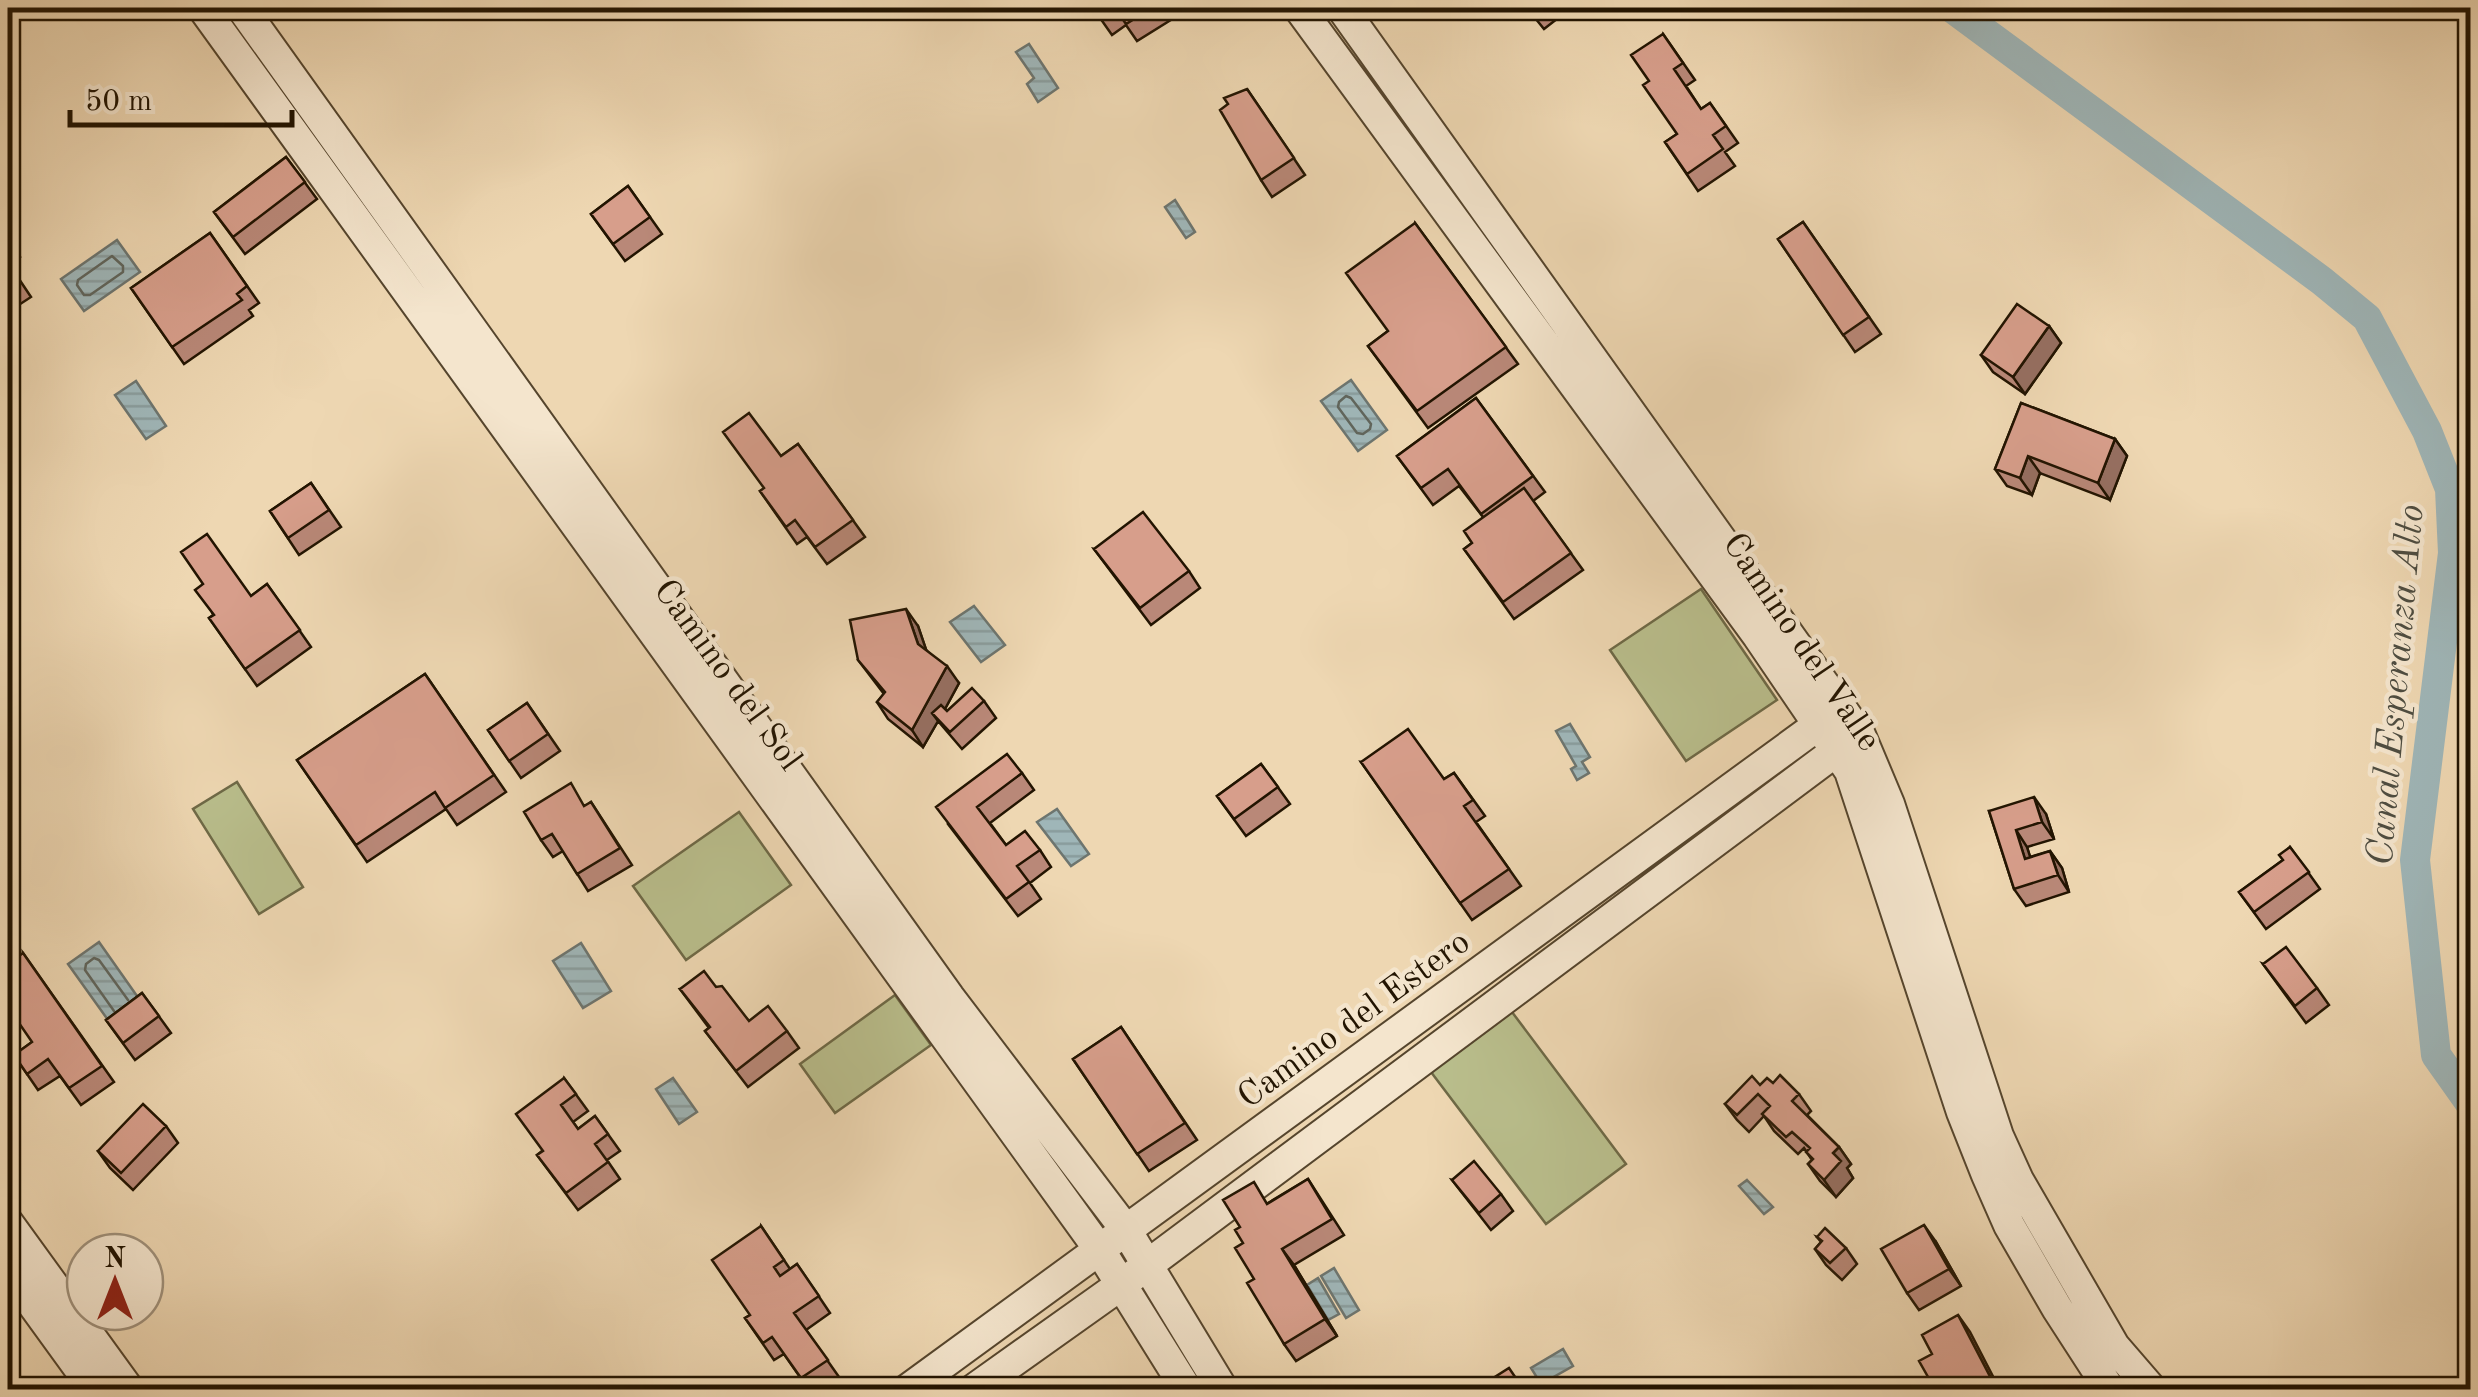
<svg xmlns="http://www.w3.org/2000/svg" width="2478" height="1397" font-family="'Old Standard TT',serif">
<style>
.green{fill:#b9be8c;stroke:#6e6946;stroke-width:2.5}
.water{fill:url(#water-rules);stroke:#6d756f;stroke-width:2.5}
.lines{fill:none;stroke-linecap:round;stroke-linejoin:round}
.shore{stroke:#60655c;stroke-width:2.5}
.canal{stroke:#9fb6b8;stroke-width:30}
.minor-casing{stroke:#55452d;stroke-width:34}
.minor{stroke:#f4e5cd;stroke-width:30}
.wall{fill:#b98878;stroke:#221401;stroke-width:2.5}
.shaded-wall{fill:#966f61;stroke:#221401;stroke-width:2.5}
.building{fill:#d79e8b;stroke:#221401;stroke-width:2.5}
.labels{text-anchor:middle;stroke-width:9;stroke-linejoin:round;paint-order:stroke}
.street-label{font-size:35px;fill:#221401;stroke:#f4e5cd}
.water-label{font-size:38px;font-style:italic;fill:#4e4d41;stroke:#f4e5cd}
</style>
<defs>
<pattern id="water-rules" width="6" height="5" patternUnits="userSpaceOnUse" patternTransform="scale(2.5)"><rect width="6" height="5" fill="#9fb6b8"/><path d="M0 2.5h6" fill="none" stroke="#899c9c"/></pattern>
</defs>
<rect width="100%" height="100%" fill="#eed7b2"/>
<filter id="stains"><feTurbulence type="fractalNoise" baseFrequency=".002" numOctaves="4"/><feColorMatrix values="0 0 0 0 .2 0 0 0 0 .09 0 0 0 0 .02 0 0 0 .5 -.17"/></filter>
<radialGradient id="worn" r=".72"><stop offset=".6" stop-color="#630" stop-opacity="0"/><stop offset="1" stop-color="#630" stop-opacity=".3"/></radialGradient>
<path class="green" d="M1701,589L1777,700L1686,761L1610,650Z
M237,782L303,887L259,914L193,809Z
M739,812L791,885L686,960L633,886Z
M895,995L931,1045L835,1113L800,1064Z
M1512,1012L1626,1164L1546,1224L1431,1072Z"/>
<path class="water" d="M1029,44L1058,88L1038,102L1027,84L1034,78L1016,52Z
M1175,200L1195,232L1186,238L1165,207Z
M117,240L140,272L84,311L61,279Z
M1351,380L1387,430L1358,451L1321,401Z
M136,381L166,426L146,439L115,395Z
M974,606L1005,645L981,662L950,622Z
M1570,724L1590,757L1582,762L1589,773L1577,780L1571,769L1576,766L1556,731Z
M1057,809L1089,854L1071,866L1037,822Z
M99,942L144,1006L113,1027L68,964Z
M581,943L611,991L583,1008L553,961Z
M673,1078L697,1112L679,1124L656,1089Z
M1747,1180L1773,1207L1764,1214L1739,1186Z
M1334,1268L1359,1310L1346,1318L1321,1276Z
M1318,1278L1339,1314L1328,1320L1307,1285Z
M1563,1349L1573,1366L1541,1384L1531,1368Z"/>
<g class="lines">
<path class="shore" d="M112,256L123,266V272L90,295H84L77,285L78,280Z
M1346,396L1351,398L1371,424L1370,429L1363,434L1357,433L1338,407L1339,402Z
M114,1011L85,970L86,964L94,958L99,960L128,1000"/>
<path class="canal" d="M1952,8L2322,281L2367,318L2427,431L2450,489L2453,553L2415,860L2436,1055L2470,1103"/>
<defs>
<path id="minor" d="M203,8L1099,1249L1187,1390
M242,8L949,997L1126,1230L1223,1390
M1299,8L1758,636L1850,771L1962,1112L1987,1175L2009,1225L2057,1308L2110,1390
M1342,8L1860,735L1889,804L1998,1136L2018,1180L2114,1346L2152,1390
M8,1223L129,1390
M8,1270L95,1390
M907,1390L1832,715
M973,1390L1122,1284L1851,740"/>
</defs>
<use href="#minor" class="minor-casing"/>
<use href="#minor" class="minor"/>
</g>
<path class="wall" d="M1093,8H1190L1137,41L1126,25L1112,35Z
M1527,8H1571L1544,29Z
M1663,34L1695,80L1686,86L1701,109L1710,103L1738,143L1725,152L1735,166L1698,191L1665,142L1677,134L1649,81Z
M1247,89L1305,175L1272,197L1261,180Z
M286,157L317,199L245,254L214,212Z
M628,186L662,234L625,261L591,214Z
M1803,222L1881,334L1855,352L1778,239Z
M1415,223L1518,364L1428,428L1368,346L1388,331Z
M210,233L259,303L249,310L253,316L184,364L131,288Z
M8,239L20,257L9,264L31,297L8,312Z
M2049,326L2061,343L2025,394L1993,372L1981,355Z
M1476,398L1545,492L1533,501L1583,570L1514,619L1464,549L1472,543L1483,517L1459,486L1433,505L1397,456Z
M2021,403L2115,439L2127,456L2110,500L2040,473L2032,495L2007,486L1995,469Z
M798,444L865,537L827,564L807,537L797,544L760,491L764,489L781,456Z
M311,483L341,527L299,555L270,511Z
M1094,549L1189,571L1200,588L1151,625Z
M203,584L251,596L267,584L311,647L257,686L209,618L213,615Z
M918,626L926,650L959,683L945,709L947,711L984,701L996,718L962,749L938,721L923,747L888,719L877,702L884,694L858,660Z
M425,674L506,792L457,825L446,809L367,862L297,760Z
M527,703L560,751L521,778L488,730Z
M1361,762L1444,779L1454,773L1485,816L1476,822L1521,886L1472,920Z
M1261,764L1290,804L1246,836L1217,796Z
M1022,773L1034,790L990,823L1006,845L1040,850L1051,867L1030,883L1041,899L1018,916L948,824Z
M591,802L632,865L588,891L563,851L553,857L541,840Z
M1989,811L2046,814L2054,839L2027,847L2030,857L2050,851L2062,868L2069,892L2026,906L2014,889Z
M2290,847L2320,889L2266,929L2239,892L2283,860Z
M23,953L114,1082L81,1105L60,1076L38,1090L14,1055L32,1042Z
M2263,964L2317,988L2329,1005L2306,1023Z
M716,987L749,1021L787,1031L799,1048L748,1087L705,1031L709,1028L680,989Z
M142,993L171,1033L135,1060L106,1020Z
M1121,1027L1197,1140L1149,1171L1073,1059Z
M564,1078L588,1111L573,1122L578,1129L595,1116L620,1151L607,1160L620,1179L578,1210L537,1155L542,1151Z
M1773,1083L1799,1094L1811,1111L1807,1115L1839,1147L1851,1164L1847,1168L1853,1178L1836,1197L1820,1181L1808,1164L1812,1160L1804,1148L1798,1154L1774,1131L1764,1116L1749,1132L1737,1120L1725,1104L1760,1085Z
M166,1126L178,1143L133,1190L110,1168L98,1151Z
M1308,1179L1344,1235L1294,1265L1337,1336L1296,1361L1284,1344L1254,1279L1240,1227L1268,1203Z
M1452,1180L1501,1194L1513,1211L1491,1230Z
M761,1226L790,1269L797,1264L830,1313L806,1330L839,1377L821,1390H809L784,1354L774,1360L745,1318L750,1315Z
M1817,1237L1846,1248L1857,1264L1842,1280L1826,1265L1815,1249L1821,1242Z
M1936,1242L1961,1286L1919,1310L1907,1293Z"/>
<path class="shaded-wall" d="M2049,326L2061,343L2025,394L2013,377Z
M2115,439L2127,456L2110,500L2098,483Z
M2028,456L2040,473L2032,495L2020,478Z
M906,609L918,626L930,661L918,644Z
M947,666L959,683L939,720L932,713L938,721L923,747L912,730Z
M2034,797L2046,814L2054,839L2042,822Z
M2016,830L2027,847L2036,875L2025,859Z
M2050,851L2062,868L2069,892L2058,875Z
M1839,1147L1851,1164L1847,1168L1853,1178L1836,1197L1824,1180L1833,1153Z
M1924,1225L1936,1242L1961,1286L1949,1269Z
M1282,1249L1294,1265L1337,1336L1325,1319Z
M1958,1315L1970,1332L2000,1390H1997Z"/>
<path class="building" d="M1093,8H1152L1126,24L1115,8L1100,18Z
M1663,34L1683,63L1674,69L1701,109L1710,103L1726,126L1713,135L1723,149L1687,174L1665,142L1677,134L1643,85L1649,81L1631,55Z
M1247,89L1294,158L1261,180L1220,110L1228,104L1224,98Z
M286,157L305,182L233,237L214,212Z
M628,186L650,217L613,244L591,214Z
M1803,222L1869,317L1843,335L1778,239Z
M1415,223L1506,347L1417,411L1368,346L1388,331L1346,273Z
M210,233L247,286L237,294L242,300L172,347L131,288Z
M8,262L19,280L8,287Z
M2017,304L2049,326L2013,377L1981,355Z
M1476,398L1533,476L1481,514L1448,469L1421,488L1397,456Z
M2021,403L2115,439L2098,483L2028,456L2020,478L1995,469Z
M749,413L781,456L798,444L853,520L815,547L795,520L786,527L760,491L764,488L723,432Z
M311,483L329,510L288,538L270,511Z
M1524,488L1571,553L1503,602L1464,549L1472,543L1464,531Z
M1143,512L1189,571L1140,608L1094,549Z
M207,534L251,596L267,584L300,630L245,669L209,618L214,615L195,590L203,584L181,552Z
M906,609L918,644L947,666L912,730L877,702L885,692L858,660L850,620Z
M425,674L494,775L445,808L435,792L356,845L297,760Z
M972,688L984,701L950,732L932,713L941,705L947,711Z
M527,703L548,734L509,761L488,730Z
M1408,729L1444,779L1454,773L1473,800L1464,806L1509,869L1460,903L1361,762Z
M1007,754L1022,773L977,807L1006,845L1025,831L1040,850L1017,866L1029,882L1006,899L936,807Z
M1261,764L1278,787L1234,819L1217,796Z
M571,783L584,806L591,802L620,848L577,874L552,834L541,840L524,812Z
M2034,797L2042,822L2016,830L2025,859L2050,851L2058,875L2014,889L1989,811Z
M2290,847L2309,872L2254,912L2239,892L2283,860L2279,855Z
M2286,947L2317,988L2295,1006L2263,964Z
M23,953L102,1066L69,1088L48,1059L27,1074L14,1055L32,1042L8,1007V964Z
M704,971L716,987L722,986L749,1021L768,1006L787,1031L736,1071L705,1031L710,1027L680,989Z
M142,993L159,1016L123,1043L106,1020Z
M1121,1027L1185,1123L1137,1154L1073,1059Z
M1780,1075L1799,1094L1792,1101L1839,1147L1833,1153L1841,1161L1824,1180L1808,1164L1813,1159L1806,1152L1810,1148L1792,1132L1786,1137L1762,1114L1770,1106L1758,1094L1737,1115L1725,1104L1752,1076L1760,1085L1767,1078L1773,1083Z
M564,1078L576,1094L561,1105L578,1129L595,1116L608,1134L595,1144L608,1162L566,1193L537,1155L543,1151L516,1114Z
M143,1104L166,1126L121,1173L98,1151Z
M1474,1161L1501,1194L1479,1213L1452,1180Z
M1308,1179L1332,1219L1282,1249L1325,1319L1284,1344L1247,1283L1254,1279L1235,1248L1243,1243L1235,1230L1240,1227L1223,1200L1254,1182L1267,1204Z
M1924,1225L1949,1269L1907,1293L1881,1249Z
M761,1226L784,1260L774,1267L780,1276L797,1264L819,1296L794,1313L828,1360L801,1378L772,1337L763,1343L745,1318L750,1315L712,1260Z
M1825,1228L1846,1248L1830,1263L1815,1249L1822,1241L1817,1237Z
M1958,1315L1997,1390H1920L1932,1384L1919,1361L1932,1354L1922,1335Z
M1509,1368L1524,1390H1492L1487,1382Z"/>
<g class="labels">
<g class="street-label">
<text transform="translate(1803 641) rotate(56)" y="12">Camino del Valle</text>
<text transform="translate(729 674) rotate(54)" y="12">Camino del Sol</text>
<text transform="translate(1353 1018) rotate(-36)" y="12">Camino del Estero</text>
</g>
<g class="water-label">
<text transform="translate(2394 685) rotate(-85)" y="13">Canal Esperanza Alto</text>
</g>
</g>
<rect width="2478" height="1397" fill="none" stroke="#eed7b2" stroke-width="40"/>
<rect x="10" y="10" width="2458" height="1377" fill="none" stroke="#221401" stroke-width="5"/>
<rect x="20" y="20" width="2438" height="1357" fill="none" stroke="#221401" stroke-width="2.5"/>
<g transform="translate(115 1282)"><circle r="48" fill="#f4e5cd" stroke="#a0917b" stroke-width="2.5"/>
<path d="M0-8L18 38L0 25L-18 38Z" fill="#8f2418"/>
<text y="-15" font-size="28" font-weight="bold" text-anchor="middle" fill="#221401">N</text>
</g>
<path d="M70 110v15h222v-15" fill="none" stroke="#221401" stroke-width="5"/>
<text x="85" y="110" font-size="30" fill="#221401" stroke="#f4e5cd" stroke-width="8" paint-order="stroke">50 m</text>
<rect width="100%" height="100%" filter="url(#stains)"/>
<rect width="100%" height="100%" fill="url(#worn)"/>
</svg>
